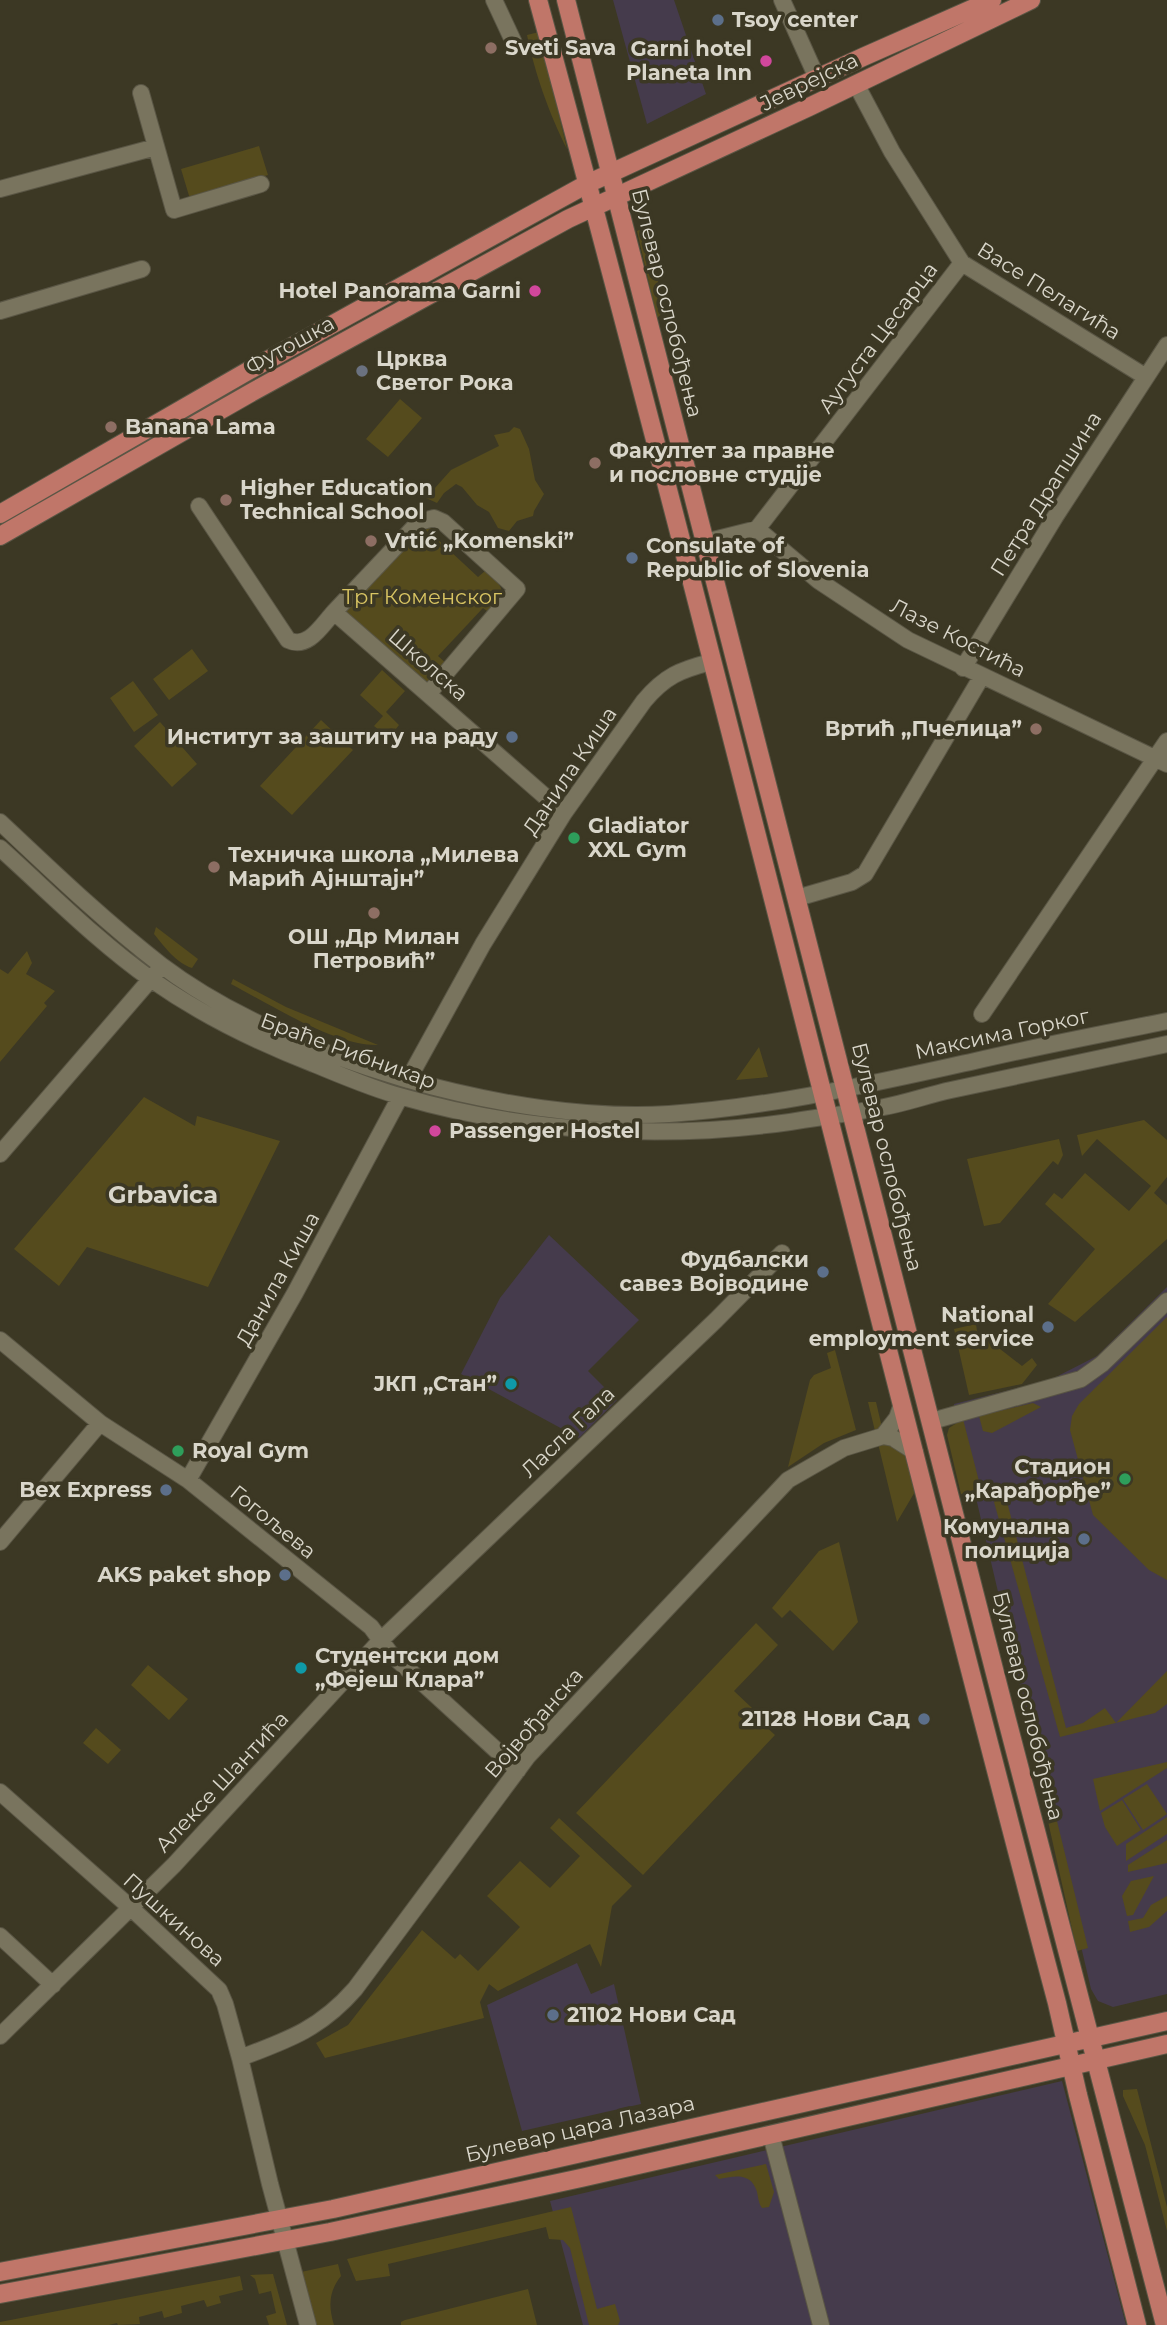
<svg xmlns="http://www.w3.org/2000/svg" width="1167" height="2325" font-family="Montserrat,sans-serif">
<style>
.commercial{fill:#453b4c}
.green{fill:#554b1d}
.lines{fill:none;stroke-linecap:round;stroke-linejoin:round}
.minor-casing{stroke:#5a5645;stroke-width:18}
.major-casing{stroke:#5a5645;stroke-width:20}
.minor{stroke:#79745e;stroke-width:16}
.major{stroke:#c07669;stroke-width:18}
.service-dot{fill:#5c6f8a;stroke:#3c3824;stroke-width:2.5}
.education-dot{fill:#8d6e63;stroke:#3c3824;stroke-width:2.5}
.hotel-dot{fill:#d1479c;stroke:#3c3824;stroke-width:2.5}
.worship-dot{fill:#6b7280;stroke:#3c3824;stroke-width:2.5}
.leisure-dot{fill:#2e9e5b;stroke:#3c3824;stroke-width:2.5}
.culture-dot{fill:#0f9aa8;stroke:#3c3824;stroke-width:2.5}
.labels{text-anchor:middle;stroke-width:7;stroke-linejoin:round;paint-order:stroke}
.poi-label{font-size:21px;font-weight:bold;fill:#d9d6ca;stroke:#3c3824;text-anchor:start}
.street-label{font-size:21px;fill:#d9d6ca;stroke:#3c3824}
.park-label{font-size:21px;fill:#d9c563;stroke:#3c3824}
.quarter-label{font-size:24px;font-weight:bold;fill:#d9d6ca;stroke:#3c3824}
</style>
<rect width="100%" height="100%" fill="#3c3824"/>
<path class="commercial" d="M613,0H674L706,94L647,124Z
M549,1235L639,1320L588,1371L617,1400L579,1438L461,1374L500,1298Z
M1167,1287V1994L1113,2007L1098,2001L1091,1989L954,1404L1050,1380L1097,1356Z
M577,1963L591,1994L614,1984L641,2104L522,2131L487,2005Z
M1062,2081L1126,2325H583L550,2201Z"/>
<path class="green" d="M539,32L567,149C550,116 534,71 527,35Z
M259,146L268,175L190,199L181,169Z
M643,228L666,310L657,318L637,231Z
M400,399L422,418L388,457L366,439Z
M514,427L520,429L529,449L535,480L544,494L534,511L533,516L517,521L509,531L498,528L489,512L477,505L462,487L456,484L444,493L437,503L426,498L451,470L499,446L494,435L509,432Z
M430,525L441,528L434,536L478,577L485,571C506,588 506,592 491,614L483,608L438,656L447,664L431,681L424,682L348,616L345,611L419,529Z
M192,649L208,671L169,700L153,679Z
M382,670L405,691L386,712L399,725L389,738L374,726L383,716L360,695Z
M133,681L158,715L134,732L110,698Z
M321,720L353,750L292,815L260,786Z
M160,722L197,764L172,787L134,746Z
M156,927L198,959L192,968C176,963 164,946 154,934Z
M27,951L32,963L26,974L55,991L44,1003L47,1006L0,1062V969L8,974Z
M233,979L286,1007L378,1045C335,1046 269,1004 231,984Z
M759,1047L768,1077L736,1080Z
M144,1097L195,1126L197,1116L280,1141L208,1287L87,1247L59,1286L14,1249Z
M1144,1120L1167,1140V1177L1154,1193L1167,1205V1239L1075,1322L1048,1304L1095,1249L1045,1204L1054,1193L1062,1199L1085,1173L1129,1211L1151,1186L1097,1139L1082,1156L1077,1135Z
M1059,1139L1063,1155L1058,1165L1053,1161L1000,1223L984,1226L967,1159Z
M1167,1317V1580L1149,1570L1093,1515L1070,1430L1072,1416L1079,1404Z
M976,1324L977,1331L1022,1366L1032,1358L1037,1365L1022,1384L969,1395L954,1329Z
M835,1350L856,1430L824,1443L788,1467L810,1380L814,1375L831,1368L827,1353Z
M868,1402H876L884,1436L902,1443L922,1480L897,1522Z
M1033,1403L1041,1407L992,1433L983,1431L979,1416Z
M963,1419L981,1489L961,1494L947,1435L949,1428Z
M1005,1494L1066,1728L1083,1723L1105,1708L1116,1723L1167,1671V1704L1155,1713L1060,1737L994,1502Z
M839,1542L858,1622L833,1651L790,1610L782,1618L772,1608L819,1551Z
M756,1623L778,1645L734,1691L752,1708L749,1711L775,1735L643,1875L576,1813Z
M148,1665L188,1699L169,1720L131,1685Z
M96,1728L121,1750L108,1764L83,1743Z
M1167,1762V1768L1100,1811L1093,1779Z
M1046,1776L1088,1948L1077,1951L1043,1799V1780Z
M1147,1784L1167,1814L1143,1830L1123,1799Z
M1122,1800L1141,1830L1117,1846L1105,1827L1101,1813Z
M1167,1817V1834L1126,1861V1844Z
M559,1818L632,1886L612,1906L601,1967L590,1944L498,1991L489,1984L480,2002L484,2018L325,2058L316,2043L348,2025L422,1930L455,1959L460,1954L478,1971L520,1927L487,1896L520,1861L550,1888L580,1856L550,1828Z
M1167,1840V1863L1128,1872V1865Z
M1154,1876L1133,1915L1127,1916L1122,1896L1131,1881Z
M1167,1896V1911L1149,1927L1130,1932L1128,1921L1143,1918L1151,1905Z
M1137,2089L1167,2207V2231L1145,2145L1123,2096V2090Z
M766,2164L774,2192L769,2207L762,2208C757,2201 759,2194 755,2187C748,2172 731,2177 719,2179L715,2175Z
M571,2207L597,2309L615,2304L620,2321L618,2325H589L570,2248L563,2240L549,2239L546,2227L388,2264L390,2276L356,2281L347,2259Z
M338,2264L341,2276C329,2291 328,2306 334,2325H311L301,2272Z
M273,2274L287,2325H269L266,2316L276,2313L271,2291L259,2294L255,2279L250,2275Z
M240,2276L243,2290L219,2296L221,2303L207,2307L204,2300L181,2306L182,2313L164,2318L162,2311L139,2317L140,2324L118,2325L117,2323L109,2325H0V2322Z
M528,2289L537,2325H401V2322L405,2320Z"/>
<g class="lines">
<defs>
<path id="minor" d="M494,0L515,45
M782,0L817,78
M856,84L892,152L962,263L1146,377
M141,93L174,210L261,184
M0,189L156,147
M0,311L142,269
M199,506L288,640C308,650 322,625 334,612L564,813
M757,529L819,581L908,640L1167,764
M705,542L757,529L962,263
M334,612L419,522L434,518L443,522L517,589L429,693
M963,668L1055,517L1167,345
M0,822C52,871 104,921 161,965C285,1059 514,1124 669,1114C772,1107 874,1083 975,1061C1039,1046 1103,1034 1167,1021
M0,848C50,893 97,941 152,980C202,1015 257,1042 314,1064C343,1076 373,1089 403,1097C527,1133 663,1140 790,1122C821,1117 853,1113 884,1107C906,1103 928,1095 951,1090C1023,1074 1095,1059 1167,1044
M797,898L852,882L865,874L982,676
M982,1014L1167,741
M408,1080L483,944L564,813L644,701C665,676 680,670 711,662
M0,1154L156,973
M0,1340L100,1423L188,1480L371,1627L390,1653L518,1770
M932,1421L1081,1379L1102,1364L1167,1301
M883,1436L897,1418L902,1404
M188,1480L295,1293L400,1097
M0,1542L100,1423
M0,1792L131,1908L219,1990L225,2004L240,2058L270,2184L308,2325
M0,1936L53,1985
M0,2036L174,1865L381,1640L716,1320L782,1253
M240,2058C288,2040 320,2029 355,1989L528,1756L788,1480L844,1448L883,1436L893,1438L915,1452
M771,2135L821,2325"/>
<path id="major" d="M538,0C719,665 880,1336 1057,2003L1078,2095L1137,2325
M566,0L1007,1720L1165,2325
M0,514L248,371L587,184L863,57L992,0
M0,536L254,391L568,219L809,107L1031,0
M0,2272L333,2209L1167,2021
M0,2294L330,2232L581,2178L1167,2044"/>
</defs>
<use href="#minor" class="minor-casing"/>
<use href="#major" class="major-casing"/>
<use href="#minor" class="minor"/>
<use href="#major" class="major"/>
</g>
<g class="service-dot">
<circle cx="718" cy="20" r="7"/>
<circle cx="632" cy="558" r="7"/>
<circle cx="512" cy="737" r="7"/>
<circle cx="823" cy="1272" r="7"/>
<circle cx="1048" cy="1327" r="7"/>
<circle cx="166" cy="1490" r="7"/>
<circle cx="1084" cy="1539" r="7"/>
<circle cx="285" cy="1575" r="7"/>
<circle cx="924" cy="1719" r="7"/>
<circle cx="553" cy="2015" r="7"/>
</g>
<g class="education-dot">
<circle cx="491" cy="48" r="7"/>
<circle cx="111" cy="427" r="7"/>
<circle cx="595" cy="463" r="7"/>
<circle cx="226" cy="500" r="7"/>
<circle cx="371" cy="541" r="7"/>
<circle cx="1036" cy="729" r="7"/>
<circle cx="214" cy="867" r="7"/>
<circle cx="374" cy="913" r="7"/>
</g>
<g class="hotel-dot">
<circle cx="766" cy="61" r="7"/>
<circle cx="535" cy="291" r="7"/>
<circle cx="435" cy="1131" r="7"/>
</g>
<circle class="worship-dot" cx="362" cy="371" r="7"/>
<g class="leisure-dot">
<circle cx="574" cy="838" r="7"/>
<circle cx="178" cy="1451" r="7"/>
<circle cx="1125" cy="1479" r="7"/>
</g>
<g class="culture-dot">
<circle cx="511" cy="1384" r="7"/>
<circle cx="301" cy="1668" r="7"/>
</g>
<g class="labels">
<g class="poi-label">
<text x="732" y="27">Tsoy center</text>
<text x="505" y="55">Sveti Sava</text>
<text x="752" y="56" text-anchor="end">Garni hotel<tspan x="752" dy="24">Planeta Inn</tspan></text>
<text x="521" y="298" text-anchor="end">Hotel Panorama Garni</text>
<text x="376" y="366">Црква<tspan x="376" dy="24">Светог Рока</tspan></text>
<text x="125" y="434">Banana Lama</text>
<text x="609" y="458">Факултет за правне<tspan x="609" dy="24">и пословне студјје</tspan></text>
<text x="240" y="495">Higher Education<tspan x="240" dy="24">Technical School</tspan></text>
<text x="385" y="548">Vrtić „Komenski”</text>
<text x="646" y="553">Consulate of<tspan x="646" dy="24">Republic of Slovenia</tspan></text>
<text x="1022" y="736" text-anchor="end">Вртић „Пчелица”</text>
<text x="498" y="744" text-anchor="end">Институт за заштиту на раду</text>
<text x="588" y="833">Gladiator<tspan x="588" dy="24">XXL Gym</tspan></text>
<text x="228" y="862">Техничка школа „Милева<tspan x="228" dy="24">Марић Ајнштајн”</tspan></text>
<text x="374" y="944" text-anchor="middle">ОШ „Др Милан<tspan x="374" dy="24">Петровић”</tspan></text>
<text x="449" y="1138">Passenger Hostel</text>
<text x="809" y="1267" text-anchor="end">Фудбалски<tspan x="809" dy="24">савез Војводине</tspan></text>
<text x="1034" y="1322" text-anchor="end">National<tspan x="1034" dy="24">employment service</tspan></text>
<text x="497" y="1391" text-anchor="end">ЈКП „Стан”</text>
<text x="192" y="1458">Royal Gym</text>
<text x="1111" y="1474" text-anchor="end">Стадион<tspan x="1111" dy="24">„Карађорђе”</tspan></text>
<text x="152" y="1497" text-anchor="end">Bex Express</text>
<text x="1070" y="1534" text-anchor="end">Комунална<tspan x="1070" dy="24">полиција</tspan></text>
<text x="271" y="1582" text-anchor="end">AKS paket shop</text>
<text x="315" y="1663">Студентски дом<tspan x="315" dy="24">„Фејеш Клара”</tspan></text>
<text x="910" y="1726" text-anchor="end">21128 Нови Сад</text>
<text x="567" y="2022">21102 Нови Сад</text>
</g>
<g class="street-label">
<text transform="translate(809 82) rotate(-26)" y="7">Јеврејска</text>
<text transform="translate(1049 291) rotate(32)" y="7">Васе Пелагића</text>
<text transform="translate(667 303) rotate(76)" y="7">Булевар ослобођења</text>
<text transform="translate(878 338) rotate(-53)" y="7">Аугуста Цесарца</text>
<text transform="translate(290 345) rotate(-29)" y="7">Футошка</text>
<text transform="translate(1046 494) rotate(-58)" y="7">Петра Драпшина</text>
<text transform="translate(958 638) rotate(27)" y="7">Лазе Костића</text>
<text transform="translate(428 665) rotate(41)" y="7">Школска</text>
<text transform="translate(570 771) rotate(-56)" y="7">Данила Киша</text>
<text transform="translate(1002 1034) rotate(-12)" y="7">Максима Горког</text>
<text transform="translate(348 1051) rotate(20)" y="7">Браће Рибникар</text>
<text transform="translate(887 1157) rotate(76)" y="7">Булевар ослобођења</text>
<text transform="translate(278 1279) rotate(-61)" y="7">Данила Киша</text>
<text transform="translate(568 1432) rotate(-44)" y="7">Ласла Гала</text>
<text transform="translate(273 1522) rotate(39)" y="7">Гогољева</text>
<text transform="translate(1028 1706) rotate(76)" y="7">Булевар ослобођења</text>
<text transform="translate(534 1723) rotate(-49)" y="7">Војвођанска</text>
<text transform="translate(222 1782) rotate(-47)" y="7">Алексе Шантића</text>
<text transform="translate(174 1920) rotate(42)" y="7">Пушкинова</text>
<text transform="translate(580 2129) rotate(-13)" y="7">Булевар цара Лазара</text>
</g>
<g class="park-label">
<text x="422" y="604">Трг Коменског</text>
</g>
<g class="quarter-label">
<text x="163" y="1203">Grbavica</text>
</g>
</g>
</svg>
